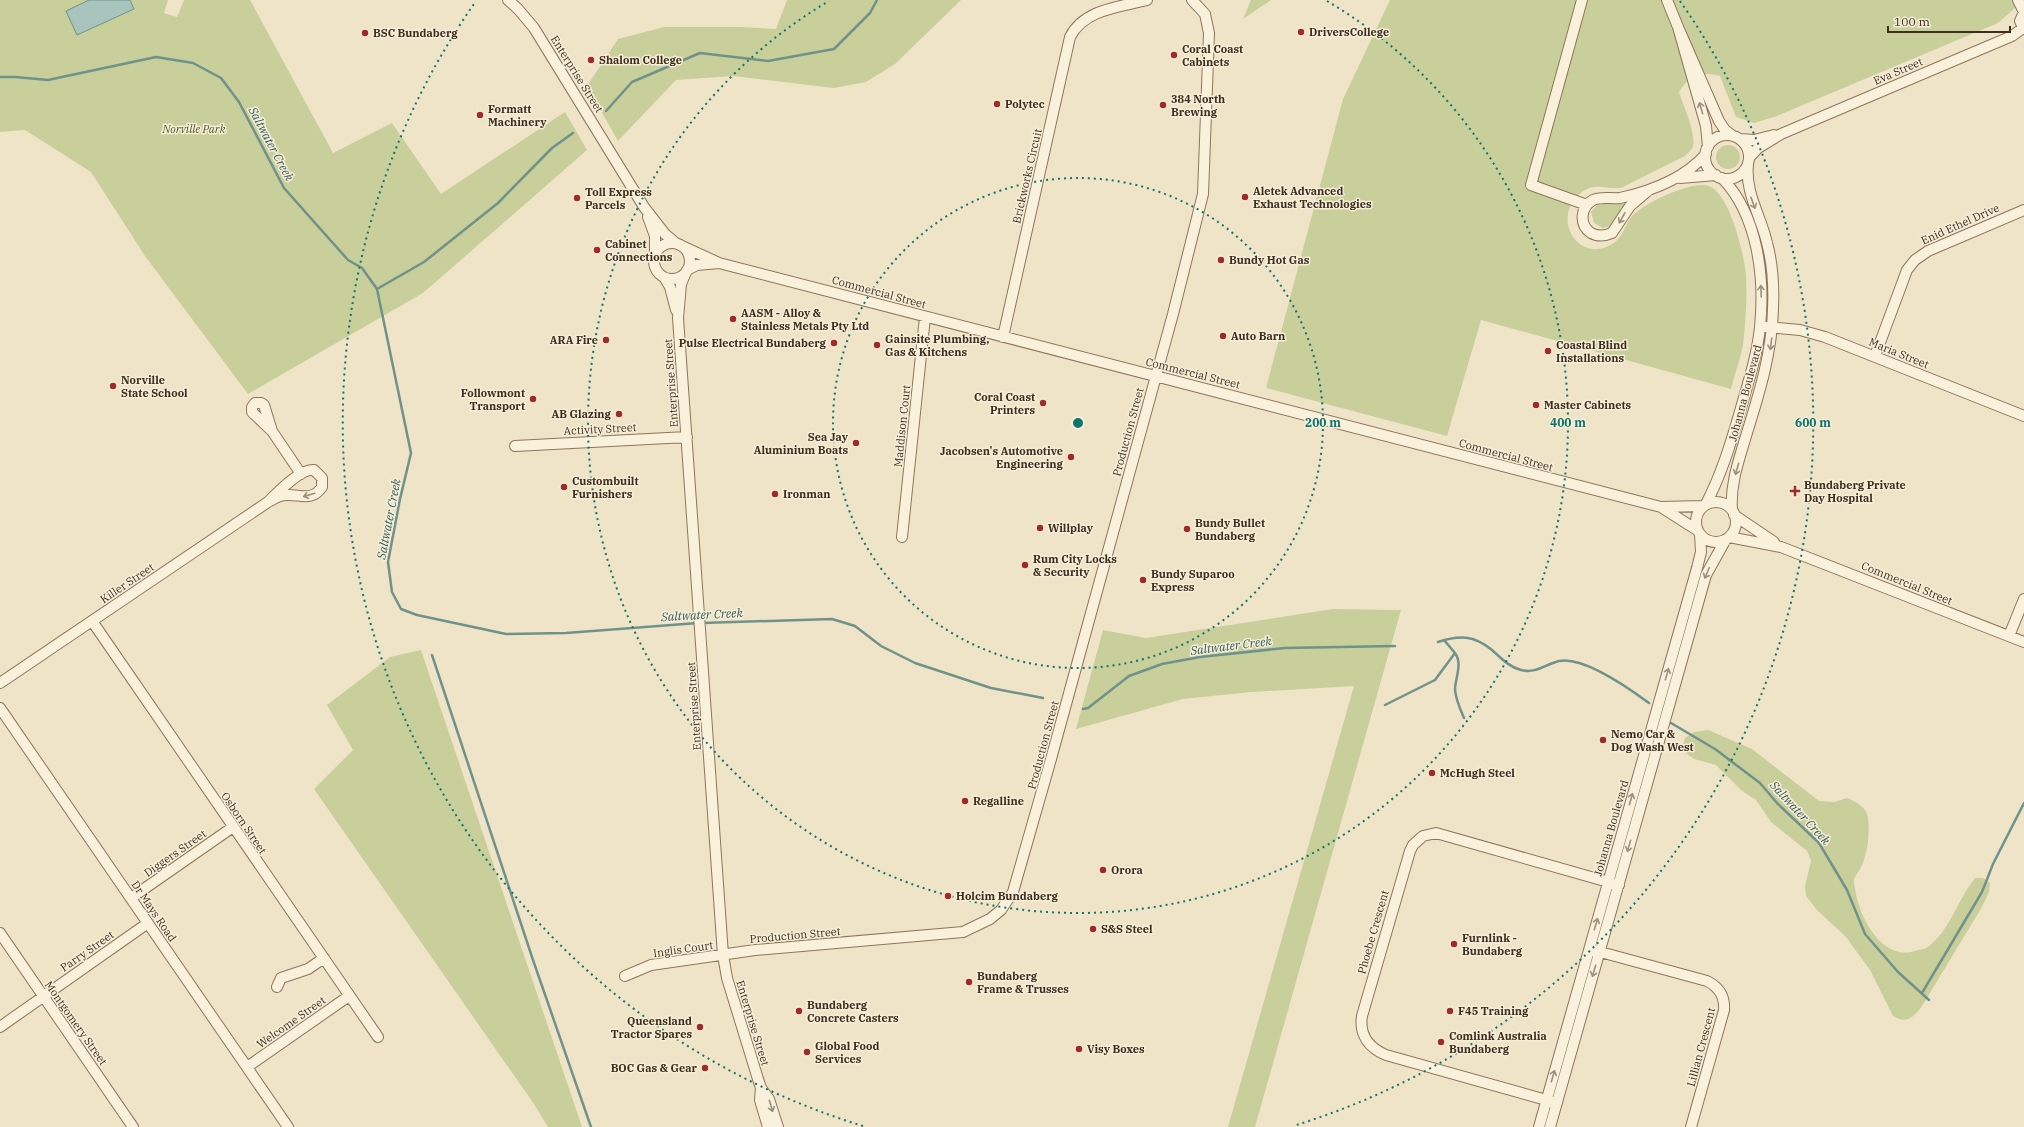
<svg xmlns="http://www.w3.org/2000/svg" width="2024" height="1127" font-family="'IBM Plex Serif',serif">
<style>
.green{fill:#c9cf9b}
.water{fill:#a9c4bc;stroke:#6f938a}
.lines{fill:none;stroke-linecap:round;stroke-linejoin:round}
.stream{stroke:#6f938a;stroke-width:2.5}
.minor-casing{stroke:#8d765c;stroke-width:12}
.minor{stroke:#faf1dc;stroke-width:10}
.oneway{stroke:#9c907e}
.ring{fill:none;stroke:#0f766e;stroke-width:2;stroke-dasharray:2 4}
.poi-dot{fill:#9e2a2b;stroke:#f7eed8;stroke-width:1.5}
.labels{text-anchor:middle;stroke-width:3;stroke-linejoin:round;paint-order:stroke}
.poi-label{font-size:11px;font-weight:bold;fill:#3d2e20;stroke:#f7eed8;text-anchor:start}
.street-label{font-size:11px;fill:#3d2e20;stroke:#f7eed8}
.park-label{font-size:11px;font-style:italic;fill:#4d5a26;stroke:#f7eed8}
.water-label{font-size:12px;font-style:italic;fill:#2f5d5a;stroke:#f7eed8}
.centre{fill:#0f766e;stroke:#f7eed8;stroke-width:2}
.ring-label{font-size:12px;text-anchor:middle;font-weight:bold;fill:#0f766e;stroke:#f7eed8;stroke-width:3;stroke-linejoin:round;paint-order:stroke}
</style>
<rect width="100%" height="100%" fill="#f0e4c8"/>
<path class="green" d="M0,0H168L164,13L177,17L184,0H250L333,153L392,123L441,194L565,112L587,150L423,293L248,394L145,256L91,172L25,130L0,132Z
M787,0H961L895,64L866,82L834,88L733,76L676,80L618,141L587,86L618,39L664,27H740L776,29Z
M1251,0H1271L1243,19Z
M1390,0H2024L1998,23L1777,116L1754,123L1736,117L1720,76C1699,71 1691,73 1679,92C1683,105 1696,132 1693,146C1692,150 1688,153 1685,156L1621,188C1611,189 1603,186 1594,187C1582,188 1570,202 1568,214C1564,239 1589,259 1612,244C1624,237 1624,225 1633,215C1645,203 1692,180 1709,186C1730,194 1744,254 1746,275C1747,295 1746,317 1744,336C1743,353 1735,372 1731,389L1481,320L1447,436L1266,388L1343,99Z
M1716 157a12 12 0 1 1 24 0a12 12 0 1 1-24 0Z
M1630,199L1612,226L1603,228L1594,223L1591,212L1598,204Z
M1333,609L1401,610L1255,1127H1228L1354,686L1251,692L1183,699L1076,729L1103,630L1146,638Z
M421,650L582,1127H548L534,1104L314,789L353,750L327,705L390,657Z
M1708,730L1752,749L1819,801L1834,802L1847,798C1856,802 1867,807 1868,818C1870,832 1868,849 1863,863C1861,869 1856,874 1854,879C1853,883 1856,890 1856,894C1861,920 1883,961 1915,951C1919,950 1926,949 1929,946C1950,930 1958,899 1975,878H1983L1990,883L1989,892L1982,907L1922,1006C1913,1018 1907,1024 1893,1016L1870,970L1846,937L1817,910L1806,896L1805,886L1811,861L1807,851L1771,822L1756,800L1742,791L1716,765L1694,759L1686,753L1683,745L1685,738L1694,732Z"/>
<path class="water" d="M89,0H130L134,9L77,35L66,11Z"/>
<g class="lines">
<path class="stream" d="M0,77H15L48,80L156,57L193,63L221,78L239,102L284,188L348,260L362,268L377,289L411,453L400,499L388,562L392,592L401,609L417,615L506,634L566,633L698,623
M606,111L632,82L700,53L768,61L834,49L870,13L877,0
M377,289L424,262L498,203L552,148L573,133
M702,623L832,619L855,626L881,646L915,663L991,688L1043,698
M1438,642C1459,635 1474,635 1492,650C1501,658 1509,667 1521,670C1536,674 1546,664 1559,661C1583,656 1630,689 1649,703
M1455,653C1463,664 1455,678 1455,690C1456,700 1460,709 1464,718
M432,655L533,960L591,1127
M1385,705L1435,680L1455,653L1444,640
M1083,709L1088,708L1129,676L1162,664L1200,657L1285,648L1395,646
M1671,723L1715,749L1760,783L1777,803L1819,843L1847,890L1865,934L1898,972L1929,1000
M1922,993L1982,892L1993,864L2024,803"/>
<defs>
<path id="minor" d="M508,0L518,9L534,28L644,207L665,234L677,244
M1582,0L1531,185L1587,205
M1667,0L1678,27
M2018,0L2024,12
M2024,12L2020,21L2024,29
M1705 157a22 22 0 1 1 44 0a22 22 0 1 1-44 0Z
M1740,139L1754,140L1774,135
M1708,147L1706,126L1678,27L1719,121L1725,130L1733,136
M1749,158L1758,148L1781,134L2012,36L2023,28
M1680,178L1716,175
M1649,190L1630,206L1612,233C1605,236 1598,237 1591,233C1579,225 1580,207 1593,200C1601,196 1611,199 1620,198C1652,191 1684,179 1706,154
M648,217L655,236V256
M654 261a18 18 0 1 1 36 0a18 18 0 1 1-36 0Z
M682,246L719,263L1661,507L1703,506
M687,270L697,265L719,263
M686,272L681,284L678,318L723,955L727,978L758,1079L761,1088L769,1099L778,1127
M664,277L670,287L676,310
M1766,327L1800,330L1825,337L2024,416
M1003,337L1070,37C1084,9 1120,7 1147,0
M1875,356L1907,270L1915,260L1928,251L2024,210
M272,431L264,405L261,403H255L252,407V412L272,431L301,474
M515,446L687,437
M1696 522a20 20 0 1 1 40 0a20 20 0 1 1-40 0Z
M1706,504C1721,475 1730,446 1739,415C1747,386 1757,357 1760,327C1765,278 1758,215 1722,178
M1661,507L1697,530
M1732,510C1730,484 1739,460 1746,436C1759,394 1772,353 1773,309C1774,287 1773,265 1767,243C1761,216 1745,193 1748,165
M1734,515L1774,542
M902,537L925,317
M1729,537L1781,547L2024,642
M92,621L378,1037
M2009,636L2024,599
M0,683L268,502C274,499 279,495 286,495C300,494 312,502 322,487V478L314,470C301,468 277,493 268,502
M0,708L288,1127
M131,898L233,827
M0,933L133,1127
M1593,950L1707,981C1719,987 1725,997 1724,1010L1691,1127
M625,976L651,965L755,950L963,932L990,919L1001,910L1013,892L1051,759L1173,314L1203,194L1209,33L1205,14L1192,0
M277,987L281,978L308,969L324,958
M0,1027L148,923
M247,1067L349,996
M761,1088L760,1100L768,1127
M1557,1103L1386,1055C1369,1048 1359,1035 1362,1016L1410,851L1413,845L1423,836L1436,833L1619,885
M1539,1127L1697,568L1701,552L1700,534
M1550,1127L1706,575L1726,539"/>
</defs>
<use href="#minor" class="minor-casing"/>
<use href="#minor" class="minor"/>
</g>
<defs><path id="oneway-shaft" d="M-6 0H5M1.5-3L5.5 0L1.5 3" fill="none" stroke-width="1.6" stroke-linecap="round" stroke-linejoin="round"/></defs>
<g class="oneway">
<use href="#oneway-shaft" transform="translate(1701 108) rotate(-106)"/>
<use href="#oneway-shaft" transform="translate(1753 203) rotate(70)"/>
<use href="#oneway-shaft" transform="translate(1622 218) rotate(119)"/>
<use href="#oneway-shaft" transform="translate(1761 291) rotate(-92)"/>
<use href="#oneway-shaft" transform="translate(1771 344) rotate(97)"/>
<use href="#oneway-shaft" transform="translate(1737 469) rotate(106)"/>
<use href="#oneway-shaft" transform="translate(309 495) rotate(164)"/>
<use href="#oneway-shaft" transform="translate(1707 573) rotate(113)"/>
<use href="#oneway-shaft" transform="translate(1667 674) rotate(-74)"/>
<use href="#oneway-shaft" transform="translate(1631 799) rotate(-74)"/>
<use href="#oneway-shaft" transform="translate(1629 846) rotate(106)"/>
<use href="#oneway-shaft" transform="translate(1596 924) rotate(-74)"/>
<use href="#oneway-shaft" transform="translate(1594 971) rotate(106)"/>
<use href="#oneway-shaft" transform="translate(1553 1076) rotate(-74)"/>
<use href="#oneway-shaft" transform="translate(771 1106) rotate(73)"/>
</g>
<g class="ring">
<circle cx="1078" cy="423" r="245"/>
<path d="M1327 1A490 490 0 1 1 829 1"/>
<path d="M863 1126A735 735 0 0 1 476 1M1680 1A735 735 0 0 1 1293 1126"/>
</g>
<g class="poi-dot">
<circle cx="1301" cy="32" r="4"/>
<circle cx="365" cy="33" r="4"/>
<circle cx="1174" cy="55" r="4"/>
<circle cx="591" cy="60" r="4"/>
<circle cx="997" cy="104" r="4"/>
<circle cx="1163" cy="105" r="4"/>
<circle cx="480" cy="115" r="4"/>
<circle cx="1245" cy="197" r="4"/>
<circle cx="577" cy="198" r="4"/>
<circle cx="597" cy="250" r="4"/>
<circle cx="1221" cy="260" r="4"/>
<circle cx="733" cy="319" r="4"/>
<circle cx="1223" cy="336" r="4"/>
<circle cx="606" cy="340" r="4"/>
<circle cx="834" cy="343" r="4"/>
<circle cx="877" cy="345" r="4"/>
<circle cx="1548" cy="351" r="4"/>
<circle cx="113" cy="386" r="4"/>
<circle cx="533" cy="399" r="4"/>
<circle cx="1043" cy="403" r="4"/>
<circle cx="1536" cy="405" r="4"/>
<circle cx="619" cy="414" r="4"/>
<circle cx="856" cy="443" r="4"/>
<circle cx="1071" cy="457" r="4"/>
<circle cx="564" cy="487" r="4"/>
<path d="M1793 485h4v4h4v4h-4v4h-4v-4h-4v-4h4z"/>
<circle cx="775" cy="494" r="4"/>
<circle cx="1040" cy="528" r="4"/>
<circle cx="1187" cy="529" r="4"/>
<circle cx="1025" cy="565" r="4"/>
<circle cx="1143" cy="580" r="4"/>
<circle cx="1603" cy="740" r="4"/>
<circle cx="1432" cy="773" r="4"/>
<circle cx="965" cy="801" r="4"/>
<circle cx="1103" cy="870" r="4"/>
<circle cx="948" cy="896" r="4"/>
<circle cx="1093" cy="929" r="4"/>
<circle cx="1454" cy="944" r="4"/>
<circle cx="969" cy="982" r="4"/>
<circle cx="799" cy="1011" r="4"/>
<circle cx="1450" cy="1011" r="4"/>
<circle cx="700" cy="1027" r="4"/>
<circle cx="1441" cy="1042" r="4"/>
<circle cx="1079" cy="1049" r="4"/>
<circle cx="807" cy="1052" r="4"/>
<circle cx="705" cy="1068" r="4"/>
</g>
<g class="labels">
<g class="poi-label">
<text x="1309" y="36">DriversCollege</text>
<text x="373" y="37">BSC Bundaberg</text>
<text x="1182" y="53">Coral Coast<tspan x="1182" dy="13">Cabinets</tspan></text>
<text x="599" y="64">Shalom College</text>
<text x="1171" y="103">384 North<tspan x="1171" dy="13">Brewing</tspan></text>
<text x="1005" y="108">Polytec</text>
<text x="488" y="113">Formatt<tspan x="488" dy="13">Machinery</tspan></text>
<text x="1253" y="195">Aletek Advanced<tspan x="1253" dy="13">Exhaust Technologies</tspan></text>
<text x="585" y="196">Toll Express<tspan x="585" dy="13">Parcels</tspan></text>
<text x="605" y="248">Cabinet<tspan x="605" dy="13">Connections</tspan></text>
<text x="1229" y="264">Bundy Hot Gas</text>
<text x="741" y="317">AASM - Alloy &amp;<tspan x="741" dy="13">Stainless Metals Pty Ltd</tspan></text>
<text x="1231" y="340">Auto Barn</text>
<text x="885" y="343">Gainsite Plumbing,<tspan x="885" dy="13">Gas &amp; Kitchens</tspan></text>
<text x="598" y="344" text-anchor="end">ARA Fire</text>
<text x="826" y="347" text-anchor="end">Pulse Electrical Bundaberg</text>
<text x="1556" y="349">Coastal Blind<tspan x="1556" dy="13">Installations</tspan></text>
<text x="121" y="384">Norville<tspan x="121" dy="13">State School</tspan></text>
<text x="525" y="397" text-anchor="end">Followmont<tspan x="525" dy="13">Transport</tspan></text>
<text x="1035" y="401" text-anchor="end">Coral Coast<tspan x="1035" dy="13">Printers</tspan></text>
<text x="1544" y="409">Master Cabinets</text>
<text x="611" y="418" text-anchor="end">AB Glazing</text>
<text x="848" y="441" text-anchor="end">Sea Jay<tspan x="848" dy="13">Aluminium Boats</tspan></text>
<text x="1063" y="455" text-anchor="end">Jacobsen's Automotive<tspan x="1063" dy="13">Engineering</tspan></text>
<text x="572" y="485">Custombuilt<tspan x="572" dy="13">Furnishers</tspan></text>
<text x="1804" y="489">Bundaberg Private<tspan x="1804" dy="13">Day Hospital</tspan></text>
<text x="783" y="498">Ironman</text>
<text x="1195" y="527">Bundy Bullet<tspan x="1195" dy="13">Bundaberg</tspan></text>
<text x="1048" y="532">Willplay</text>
<text x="1033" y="563">Rum City Locks<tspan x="1033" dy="13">&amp; Security</tspan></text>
<text x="1151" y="578">Bundy Suparoo<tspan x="1151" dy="13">Express</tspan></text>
<text x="1611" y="738">Nemo Car &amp;<tspan x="1611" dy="13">Dog Wash West</tspan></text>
<text x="1440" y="777">McHugh Steel</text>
<text x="973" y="805">Regalline</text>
<text x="1111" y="874">Orora</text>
<text x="956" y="900">Holcim Bundaberg</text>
<text x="1101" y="933">S&amp;S Steel</text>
<text x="1462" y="942">Furnlink -<tspan x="1462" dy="13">Bundaberg</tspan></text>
<text x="977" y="980">Bundaberg<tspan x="977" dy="13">Frame &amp; Trusses</tspan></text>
<text x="807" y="1009">Bundaberg<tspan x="807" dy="13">Concrete Casters</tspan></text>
<text x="1458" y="1015">F45 Training</text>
<text x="692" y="1025" text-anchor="end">Queensland<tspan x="692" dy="13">Tractor Spares</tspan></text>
<text x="1449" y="1040">Comlink Australia<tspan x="1449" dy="13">Bundaberg</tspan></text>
<text x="815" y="1050">Global Food<tspan x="815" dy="13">Services</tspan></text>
<text x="1087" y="1053">Visy Boxes</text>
<text x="697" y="1072" text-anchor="end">BOC Gas &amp; Gear</text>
</g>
<g class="street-label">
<text transform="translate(1898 71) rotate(-23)" y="4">Eva Street</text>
<text transform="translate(577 74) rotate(58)" y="4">Enterprise Street</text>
<text transform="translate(1027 176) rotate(-77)" y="4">Brickworks Circuit</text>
<text transform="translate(1960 224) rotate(-24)" y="4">Enid Ethel Drive</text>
<text transform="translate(879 292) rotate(15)" y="4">Commercial Street</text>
<text transform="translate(1899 353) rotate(22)" y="4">Maria Street</text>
<text transform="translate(1193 373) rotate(14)" y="4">Commercial Street</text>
<text transform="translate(671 383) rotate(-94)" y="4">Enterprise Street</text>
<text transform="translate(1745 393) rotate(-75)" y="4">Johanna Boulevard</text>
<text transform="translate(902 426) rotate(-84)" y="4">Maddison Court</text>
<text transform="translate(600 429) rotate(-3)" y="4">Activity Street</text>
<text transform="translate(1128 432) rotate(-75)" y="4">Production Street</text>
<text transform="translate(1506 455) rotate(15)" y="4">Commercial Street</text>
<text transform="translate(127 583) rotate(-34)" y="4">Killer Street</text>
<text transform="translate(1907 583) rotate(22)" y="4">Commercial Street</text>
<text transform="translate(694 706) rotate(-94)" y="4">Enterprise Street</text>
<text transform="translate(1043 745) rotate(-75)" y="4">Production Street</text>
<text transform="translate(244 823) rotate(56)" y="4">Osborn Street</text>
<text transform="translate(1611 828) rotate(-74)" y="4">Johanna Boulevard</text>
<text transform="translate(175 853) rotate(-35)" y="4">Diggers Street</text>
<text transform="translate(154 911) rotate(56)" y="4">Dr Mays Road</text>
<text transform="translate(1373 932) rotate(-74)" y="4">Phoebe Crescent</text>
<text transform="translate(795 935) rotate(-5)" y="4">Production Street</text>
<text transform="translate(683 949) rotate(-8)" y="4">Inglis Court</text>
<text transform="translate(87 951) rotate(-35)" y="4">Parry Street</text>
<text transform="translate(291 1022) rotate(-35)" y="4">Welcome Street</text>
<text transform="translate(76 1023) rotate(55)" y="4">Montgomery Street</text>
<text transform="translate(753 1023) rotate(73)" y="4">Enterprise Street</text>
<text transform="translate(1701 1047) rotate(-75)" y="4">Lillian Crescent</text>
</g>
<g class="park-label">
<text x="194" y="133">Norville Park</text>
</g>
<g class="water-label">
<text transform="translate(271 144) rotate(62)" y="4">Saltwater Creek</text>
<text transform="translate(389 519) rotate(-79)" y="4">Saltwater Creek</text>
<text transform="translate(702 615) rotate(-3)" y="4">Saltwater Creek</text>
<text transform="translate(1231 646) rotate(-7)" y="4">Saltwater Creek</text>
<text transform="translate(1800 813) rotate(47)" y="4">Saltwater Creek</text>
</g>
</g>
<circle cx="1078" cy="423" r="6" class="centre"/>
<g class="ring-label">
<text x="1323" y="427">200 m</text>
<text x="1568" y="427">400 m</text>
<text x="1813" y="427">600 m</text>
</g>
<path d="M1888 26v6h122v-6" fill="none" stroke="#3d2e20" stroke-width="2"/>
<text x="1894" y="26" font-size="12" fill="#3d2e20" stroke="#f7eed8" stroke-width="3" paint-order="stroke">100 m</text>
</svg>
